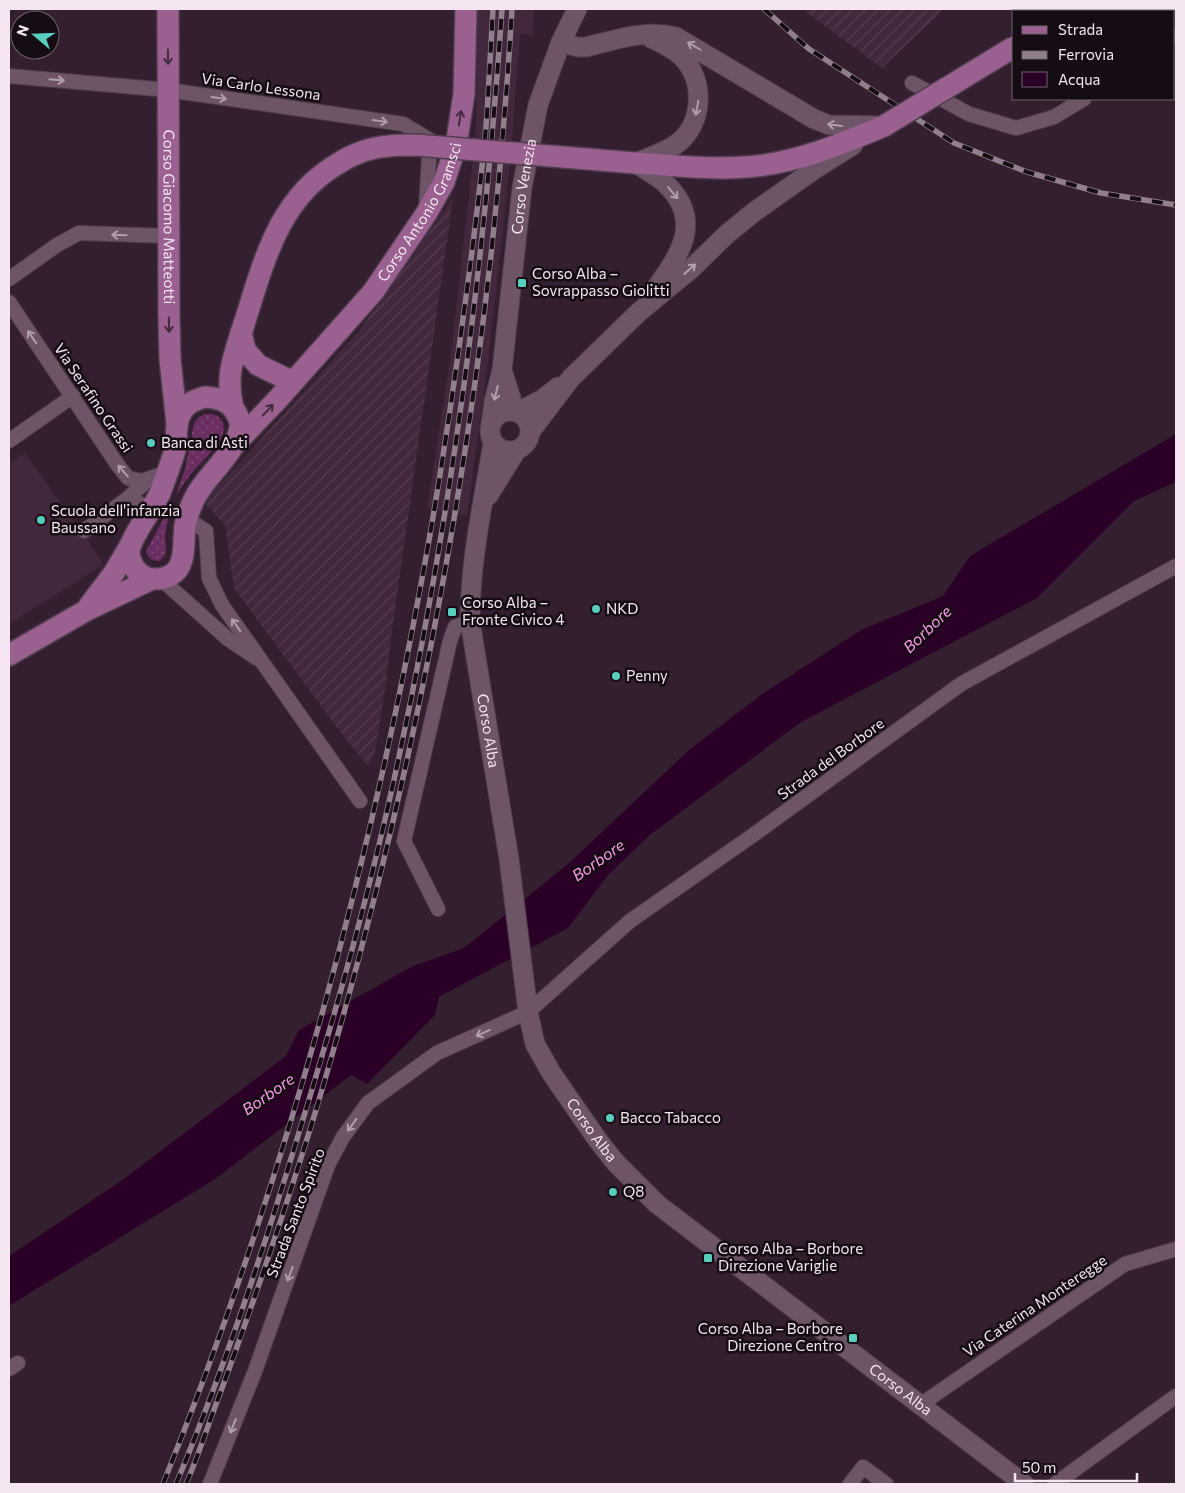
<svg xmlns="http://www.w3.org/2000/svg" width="1185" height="1493" font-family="Commissioner,sans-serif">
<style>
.built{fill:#42283d}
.industrial{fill:url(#industrial-furrows)}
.grass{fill:url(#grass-dots)}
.water{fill:#2b0026}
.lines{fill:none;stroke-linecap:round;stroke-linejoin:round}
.street-casing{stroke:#4f3d4c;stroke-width:16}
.secondary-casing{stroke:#4f3d4c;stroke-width:21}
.primary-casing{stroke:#4f3d4c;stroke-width:24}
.street{stroke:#6d5567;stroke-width:14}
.secondary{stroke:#6d5567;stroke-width:19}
.primary{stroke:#9a608f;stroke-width:21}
.rail-casing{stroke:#927f8e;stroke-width:5.5}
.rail{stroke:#160d14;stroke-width:4;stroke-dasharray:11;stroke-linecap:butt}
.primary-bridge-casing{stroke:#4f3d4c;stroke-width:24;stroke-linecap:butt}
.primary-bridge{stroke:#9a608f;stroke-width:21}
.oneway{stroke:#b19eac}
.oneway2{stroke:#442a3f}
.poi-dot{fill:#58cebf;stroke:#160d14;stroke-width:2}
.labels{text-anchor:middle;stroke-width:5;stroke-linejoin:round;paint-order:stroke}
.street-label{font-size:15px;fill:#f5e6f1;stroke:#160d14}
.poi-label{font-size:15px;fill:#f5e6f1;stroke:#160d14;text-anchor:start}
.water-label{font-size:16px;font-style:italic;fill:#f99de7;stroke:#160d14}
</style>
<defs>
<pattern id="industrial-furrows" width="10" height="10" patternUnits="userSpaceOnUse" patternTransform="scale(1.25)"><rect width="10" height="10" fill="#42283d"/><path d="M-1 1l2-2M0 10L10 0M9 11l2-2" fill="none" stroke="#553d50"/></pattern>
<pattern id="grass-dots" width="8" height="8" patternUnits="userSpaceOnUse" patternTransform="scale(1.25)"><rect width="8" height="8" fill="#6b2e60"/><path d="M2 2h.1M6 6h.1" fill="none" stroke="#814c77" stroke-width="1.8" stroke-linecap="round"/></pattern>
</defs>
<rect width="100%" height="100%" fill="#341f30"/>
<path class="built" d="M478,9H534L533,35L520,34L512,140L503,230L487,370L467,516L427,509L451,354L471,177L476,128Z
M25,453L104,564L9,624V464Z"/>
<path class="industrial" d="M802,9H944L882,68Z
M453,198L391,637L386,683L375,752L368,766L338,729L234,588L225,525L204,502L359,331Z"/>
<path class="grass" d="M205,414C213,414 218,414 222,421C231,436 204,459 195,469C188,477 182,486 176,495L185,469L194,423L199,417Z
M171,505L165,534L166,553L160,561C152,561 148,558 146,551Z"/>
<path class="water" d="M1176,434V482L1134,501L1037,598L801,722L651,834L608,875L568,928L439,997L435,1015L367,1084L351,1075L215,1179L9,1306V1256L124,1179L286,1056L299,1030L413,966L464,948L567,865L689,750L761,695L861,630L943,596L970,556Z"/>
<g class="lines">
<defs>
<path id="street" d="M1174,36L1176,35
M9,76L168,90L403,124L430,140L426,208
M912,83L969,114L1016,128L1054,117L1084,99
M9,279L57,245L79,233L168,236
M9,302L117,464L128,478L142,481L167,472
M9,441L73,396
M150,513L141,504L128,498L150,478
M187,519L206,531L209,578L222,605L360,801
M84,531L128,498
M161,579L228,639L256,658
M438,909L404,841L450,641L455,627L470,621
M9,1369L18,1363
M920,1405L1125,1264L1176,1249
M210,1484L255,1371L328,1165L343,1137L368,1103L437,1053L528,1012L630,921L749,838L961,684L1176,566
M850,1484L863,1467L886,1484
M1055,1484L1176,1396"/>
<g id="secondary">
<path d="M561,42L577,47H586C616,40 645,29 676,37L814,119L829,125L883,126"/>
<path d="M635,163C650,157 666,152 678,143C704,122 705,79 681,56C673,48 661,43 651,38"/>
<path d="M635,163C645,170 658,176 667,185C704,222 679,256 654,291"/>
<path id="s1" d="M502,370L522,188L538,105L561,42L577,9"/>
<circle cx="510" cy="431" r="20"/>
<path d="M518,412L543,399L558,387"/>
<path d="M491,424L494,401L502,370L515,411"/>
<path d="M530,432L571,378L639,312L690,270L727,234L754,212L815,169L853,145"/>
<path id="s2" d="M493,443C483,503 470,561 470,621L509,859L528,1012L535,1044L552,1074L597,1139L615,1162L657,1204L1024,1484"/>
<path d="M488,496L516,451"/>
</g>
<g id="primary">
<path id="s3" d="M168,9L169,314L170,359L177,424"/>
<path d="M1065,11L1068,9"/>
<path d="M635,163C672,165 709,170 745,167C794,164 839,145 884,126"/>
<path d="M241,333L245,350L258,365L293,382"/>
<path d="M205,397C217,398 228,400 235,411C238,416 241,422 240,428C234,458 203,476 192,504C189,511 186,519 185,526C183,540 186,559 177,570C169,579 156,581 145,577C136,573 130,563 129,553C129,538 153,510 160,493C165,479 171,464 175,450C178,438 174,424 181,413C186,403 195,400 205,397Z"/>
<path d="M233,408C225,374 234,356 244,324"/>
<path id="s4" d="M234,445L278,399L373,292L426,214L444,182L456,146L464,94L466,9"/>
<path d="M89,606L114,573L131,544"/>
<path d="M9,655L87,610L152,579"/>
</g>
</defs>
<use href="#street" class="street-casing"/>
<use href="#secondary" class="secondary-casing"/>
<use href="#primary" class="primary-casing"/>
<use href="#street" class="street"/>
<use href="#secondary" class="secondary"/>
<use href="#primary" class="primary"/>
<defs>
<path id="rail" d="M764,9L809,49L954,143L1027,172L1101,193L1176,205
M163,1484C280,1194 364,891 421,584C439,489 453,393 466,297C474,237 482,176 487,115C489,80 491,44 493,9
M176,1484C223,1372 262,1255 297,1139C332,1025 365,910 391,793C449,535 484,272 502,9
M186,1484C199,1454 209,1422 221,1391C255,1298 287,1205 316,1110C423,752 490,382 512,9"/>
</defs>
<use href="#rail" class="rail-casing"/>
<use href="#rail" class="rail"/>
<defs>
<path id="primary-bridge" d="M884,126L1014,47
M244,324C264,262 278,198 339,163C353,154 372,147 389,146C398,145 407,145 416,145L635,163"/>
</defs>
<use href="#primary-bridge" class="primary-bridge-casing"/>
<use href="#primary-bridge" class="primary-bridge"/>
</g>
<defs><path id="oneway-shaft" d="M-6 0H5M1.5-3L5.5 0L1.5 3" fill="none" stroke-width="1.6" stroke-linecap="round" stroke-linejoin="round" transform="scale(1.25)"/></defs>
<g class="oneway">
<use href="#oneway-shaft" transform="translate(694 46) rotate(-150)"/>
<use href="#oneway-shaft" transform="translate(57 80) rotate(5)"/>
<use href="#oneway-shaft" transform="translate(219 98) rotate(8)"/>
<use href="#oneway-shaft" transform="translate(697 108) rotate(100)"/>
<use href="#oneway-shaft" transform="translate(380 121) rotate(8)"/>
<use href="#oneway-shaft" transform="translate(835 125) rotate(-173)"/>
<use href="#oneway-shaft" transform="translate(673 193) rotate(51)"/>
<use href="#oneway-shaft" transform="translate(119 235) rotate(-178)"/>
<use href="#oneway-shaft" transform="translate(690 269) rotate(-42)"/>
<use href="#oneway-shaft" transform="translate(32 337) rotate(-124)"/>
<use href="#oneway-shaft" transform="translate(496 393) rotate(104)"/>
<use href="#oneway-shaft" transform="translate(123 471) rotate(-131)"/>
<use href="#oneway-shaft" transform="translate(236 625) rotate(-125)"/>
<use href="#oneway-shaft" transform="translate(483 1033) rotate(156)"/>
<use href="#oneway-shaft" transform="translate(352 1125) rotate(126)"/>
<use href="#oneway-shaft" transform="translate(290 1274) rotate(110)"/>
<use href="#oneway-shaft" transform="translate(233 1426) rotate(112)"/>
</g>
<g class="oneway2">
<use href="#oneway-shaft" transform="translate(168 57) rotate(89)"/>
<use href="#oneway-shaft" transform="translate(460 118) rotate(-81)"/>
<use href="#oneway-shaft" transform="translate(169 325) rotate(89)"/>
<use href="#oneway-shaft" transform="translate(268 410) rotate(-47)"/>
</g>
<g class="poi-dot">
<rect x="517" y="278" width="10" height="10" rx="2.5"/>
<circle cx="151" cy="443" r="5"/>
<circle cx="41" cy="520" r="5"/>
<circle cx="596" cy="609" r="5"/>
<rect x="447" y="607" width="10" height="10" rx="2.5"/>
<circle cx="616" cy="676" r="5"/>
<circle cx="610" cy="1118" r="5"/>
<circle cx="613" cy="1192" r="5"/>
<rect x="703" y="1253" width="10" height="10" rx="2.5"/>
<rect x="848" y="1333" width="10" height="10" rx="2.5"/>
</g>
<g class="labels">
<g class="street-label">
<text transform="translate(261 87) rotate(8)" y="5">Via Carlo Lessona</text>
<text dy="5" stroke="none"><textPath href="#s1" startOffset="185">Corso Venezia</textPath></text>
<text dy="5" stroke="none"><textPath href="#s4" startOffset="300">Corso Antonio Gramsci</textPath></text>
<text dy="5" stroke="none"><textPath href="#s3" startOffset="208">Corso Giacomo Matteotti</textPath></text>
<text transform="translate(93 398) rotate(56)" y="5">Via Serafino Grassi</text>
<text dy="5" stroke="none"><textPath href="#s2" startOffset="291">Corso Alba</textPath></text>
<text transform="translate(831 759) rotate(-36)" y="5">Strada del Borbore</text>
<text dy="5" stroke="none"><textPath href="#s2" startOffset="711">Corso Alba</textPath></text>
<text transform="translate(296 1213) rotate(-69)" y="5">Strada Santo Spirito</text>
<text transform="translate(1035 1306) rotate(-34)" y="5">Via Caterina Monteregge</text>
<text dy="5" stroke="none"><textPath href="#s2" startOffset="1116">Corso Alba</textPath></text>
</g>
<g class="poi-label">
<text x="532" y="279">Corso Alba –<tspan x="532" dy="17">Sovrappasso Giolitti</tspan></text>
<text x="161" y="448">Banca di Asti</text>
<text x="51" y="516">Scuola dell'infanzia<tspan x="51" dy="17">Baussano</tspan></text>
<text x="462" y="608">Corso Alba –<tspan x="462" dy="17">Fronte Civico 4</tspan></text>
<text x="606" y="614">NKD</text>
<text x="626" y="681">Penny</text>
<text x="620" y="1123">Bacco Tabacco</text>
<text x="623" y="1197">Q8</text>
<text x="718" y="1254">Corso Alba – Borbore<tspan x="718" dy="17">Direzione Variglie</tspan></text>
<text x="843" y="1334" text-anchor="end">Corso Alba – Borbore<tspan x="843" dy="17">Direzione Centro</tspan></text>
</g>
<g class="water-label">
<text transform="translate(927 629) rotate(-44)" y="6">Borbore</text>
<text transform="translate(598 860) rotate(-35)" y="6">Borbore</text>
<text transform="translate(268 1094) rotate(-35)" y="6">Borbore</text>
</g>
</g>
<rect width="1185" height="1493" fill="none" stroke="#f5e6f1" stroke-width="20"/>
<rect x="1012" y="10" width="162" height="90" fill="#160d14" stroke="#6f646c"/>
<rect x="1022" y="26" width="25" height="8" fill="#9a608f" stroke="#6f646c"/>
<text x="1058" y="35" font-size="15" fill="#f5e6f1">Strada</text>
<rect x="1022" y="51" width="25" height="8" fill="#927f8e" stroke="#6f646c"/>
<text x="1058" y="60" font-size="15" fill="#f5e6f1">Ferrovia</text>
<rect x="1022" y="72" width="25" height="15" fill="#2b0026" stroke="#6f646c"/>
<text x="1058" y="85" font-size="15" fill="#f5e6f1">Acqua</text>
<g transform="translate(35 35) rotate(289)"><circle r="24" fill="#160d14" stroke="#6f646c"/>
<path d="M0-4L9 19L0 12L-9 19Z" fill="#58cebf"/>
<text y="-8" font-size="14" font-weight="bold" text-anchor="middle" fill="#f5e6f1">N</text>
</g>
<path d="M1015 1473v8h122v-8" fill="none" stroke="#f5e6f1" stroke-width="2.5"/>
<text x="1022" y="1473" font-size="15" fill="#f5e6f1" stroke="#160d14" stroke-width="4" paint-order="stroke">50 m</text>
</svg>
